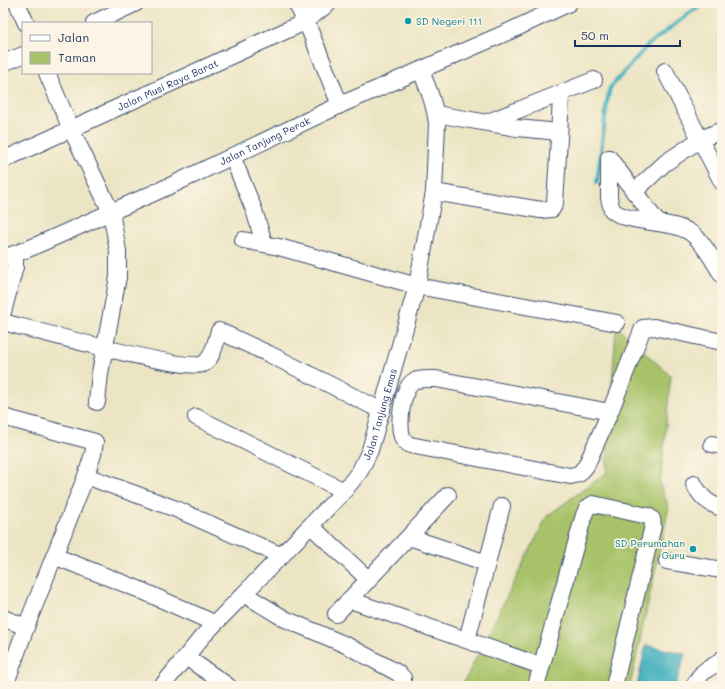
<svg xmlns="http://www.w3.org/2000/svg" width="725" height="689" font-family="Mali,sans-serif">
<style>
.green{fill:#a7c268;stroke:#617863}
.water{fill:#43b1bf;stroke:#2f708e}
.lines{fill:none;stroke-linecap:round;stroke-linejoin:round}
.stream{stroke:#43b1bf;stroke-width:4}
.minor-casing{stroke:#3a4a6d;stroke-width:18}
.minor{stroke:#fff;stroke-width:16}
.culture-dot{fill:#0f9aa8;stroke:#fcf5e5;stroke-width:1.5}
.labels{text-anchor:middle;stroke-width:3.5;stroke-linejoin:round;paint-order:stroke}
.culture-label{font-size:10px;fill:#0d838f;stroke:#fcf5e5;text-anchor:start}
.street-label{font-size:10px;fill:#1b2f5e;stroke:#fcf5e5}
</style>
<rect width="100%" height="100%" fill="#fcf5e5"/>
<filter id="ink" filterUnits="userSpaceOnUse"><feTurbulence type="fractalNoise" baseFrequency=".025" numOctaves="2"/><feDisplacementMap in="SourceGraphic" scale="8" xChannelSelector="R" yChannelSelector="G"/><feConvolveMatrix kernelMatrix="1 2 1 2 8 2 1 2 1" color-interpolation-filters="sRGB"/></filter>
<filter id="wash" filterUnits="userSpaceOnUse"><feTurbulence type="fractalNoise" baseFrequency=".012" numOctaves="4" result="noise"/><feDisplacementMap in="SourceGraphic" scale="16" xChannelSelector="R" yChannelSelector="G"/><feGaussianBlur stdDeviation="0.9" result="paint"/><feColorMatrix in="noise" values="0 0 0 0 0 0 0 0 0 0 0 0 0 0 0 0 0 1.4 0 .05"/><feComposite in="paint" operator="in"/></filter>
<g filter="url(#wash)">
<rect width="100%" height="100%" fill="#ece5c4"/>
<path class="green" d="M616,326L671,376L660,485L669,507L630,686H462L547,516L606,473Z"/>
<path class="water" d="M646,645L685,654L675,686H637Z"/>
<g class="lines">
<path class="stream" d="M597,183L607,102L610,88L648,45L695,9L708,3"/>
</g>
</g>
<g filter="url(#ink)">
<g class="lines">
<defs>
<g id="minor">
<path d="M17,3L26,23"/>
<path d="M296,3L306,21L340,105"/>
<path d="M94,23L136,3"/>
<path d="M3,63L23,55"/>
<path d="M665,71L722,182"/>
<path d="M47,73L71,129L111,212L115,234L118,251V277L100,373L97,402"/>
<path d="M436,114L517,128L559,132"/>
<path d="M488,122L594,80"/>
<path d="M232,156L254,210L264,243"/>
<path d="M609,158V198L612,210C629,225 671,219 691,233C703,241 714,262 722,275"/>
<path d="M609,158L658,223"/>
<path id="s1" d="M3,160L296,26L306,21L329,3"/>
<path d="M434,192L541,210L552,209L555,203L559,139L561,94"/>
<path d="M634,192L665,163L701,139L722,130"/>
<path d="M243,240L279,247L417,286L617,323"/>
<path id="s2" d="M3,258L28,249L174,184L340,105L510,31L569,3"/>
<path d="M3,312L15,267V254"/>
<path d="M3,322C31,329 185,372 203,364C213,359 216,341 219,331L269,354L382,411"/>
<path d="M610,412L436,379C429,379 421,378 414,381C402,387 397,427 403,439C405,442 407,443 410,445L570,476L579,474L586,466L610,412L643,328L654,327L722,342"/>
<path d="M3,417L95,442L93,454L86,476L26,627L5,686"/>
<path d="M196,417L344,491"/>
<path d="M712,444L722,446"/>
<path d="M86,476L176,509L282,556"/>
<path d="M694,484C701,497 708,504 722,508"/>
<path d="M311,526L369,580"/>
<path d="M409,537L487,563"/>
<path d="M54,556L138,589L214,623"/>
<path d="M667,561L722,570"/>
<path d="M244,594L285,619L346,645L398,673L403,678V686"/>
<path d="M350,600L541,666"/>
<path d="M336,614L448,495"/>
<path d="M3,618L26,627"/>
<path d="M467,640L502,506"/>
<path d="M186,657L228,686"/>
<path id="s3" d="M162,686L202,637L344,491L360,471L370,450L417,286L434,192L437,124C435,105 428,88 421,71"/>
<path d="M536,686L584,515L587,508L593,504L648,516L652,519L653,526L614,686"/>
<path d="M694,686C697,680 700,674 706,670C711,666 718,665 722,659"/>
</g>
</defs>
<use href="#minor" class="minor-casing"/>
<use href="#minor" class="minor"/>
</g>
</g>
<g class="culture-dot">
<circle cx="408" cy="21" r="4"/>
<circle cx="693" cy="549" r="4"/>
</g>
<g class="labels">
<g class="culture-label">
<text x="416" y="25">SD Negeri 111</text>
<text x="685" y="547" text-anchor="end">SD Perumahan<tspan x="685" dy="12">Guru</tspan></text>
</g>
<g class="street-label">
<text dy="4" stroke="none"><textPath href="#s1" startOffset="181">Jalan Musi Raya Barat</textPath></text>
<text dy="4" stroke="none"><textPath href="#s2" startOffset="287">Jalan Tanjung Perak</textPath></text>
<text dy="4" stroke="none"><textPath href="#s3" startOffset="353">Jalan Tanjung Emas</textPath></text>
</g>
</g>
<rect width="725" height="689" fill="none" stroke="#fcf5e5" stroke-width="16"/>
<rect x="22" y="22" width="130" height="52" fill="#fcf5e5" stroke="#a2a6af"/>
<rect x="30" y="35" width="20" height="6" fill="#ffffff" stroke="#a2a6af"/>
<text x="58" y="42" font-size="12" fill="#1b2f5e">Jalan</text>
<rect x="30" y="52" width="20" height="12" fill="#a7c268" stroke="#a2a6af"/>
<text x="58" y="62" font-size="12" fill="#1b2f5e">Taman</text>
<path d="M575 40v6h105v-6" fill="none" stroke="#1b2f5e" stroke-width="2"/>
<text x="581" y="40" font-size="12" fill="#1b2f5e" stroke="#fcf5e5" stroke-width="3" paint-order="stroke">50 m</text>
</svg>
